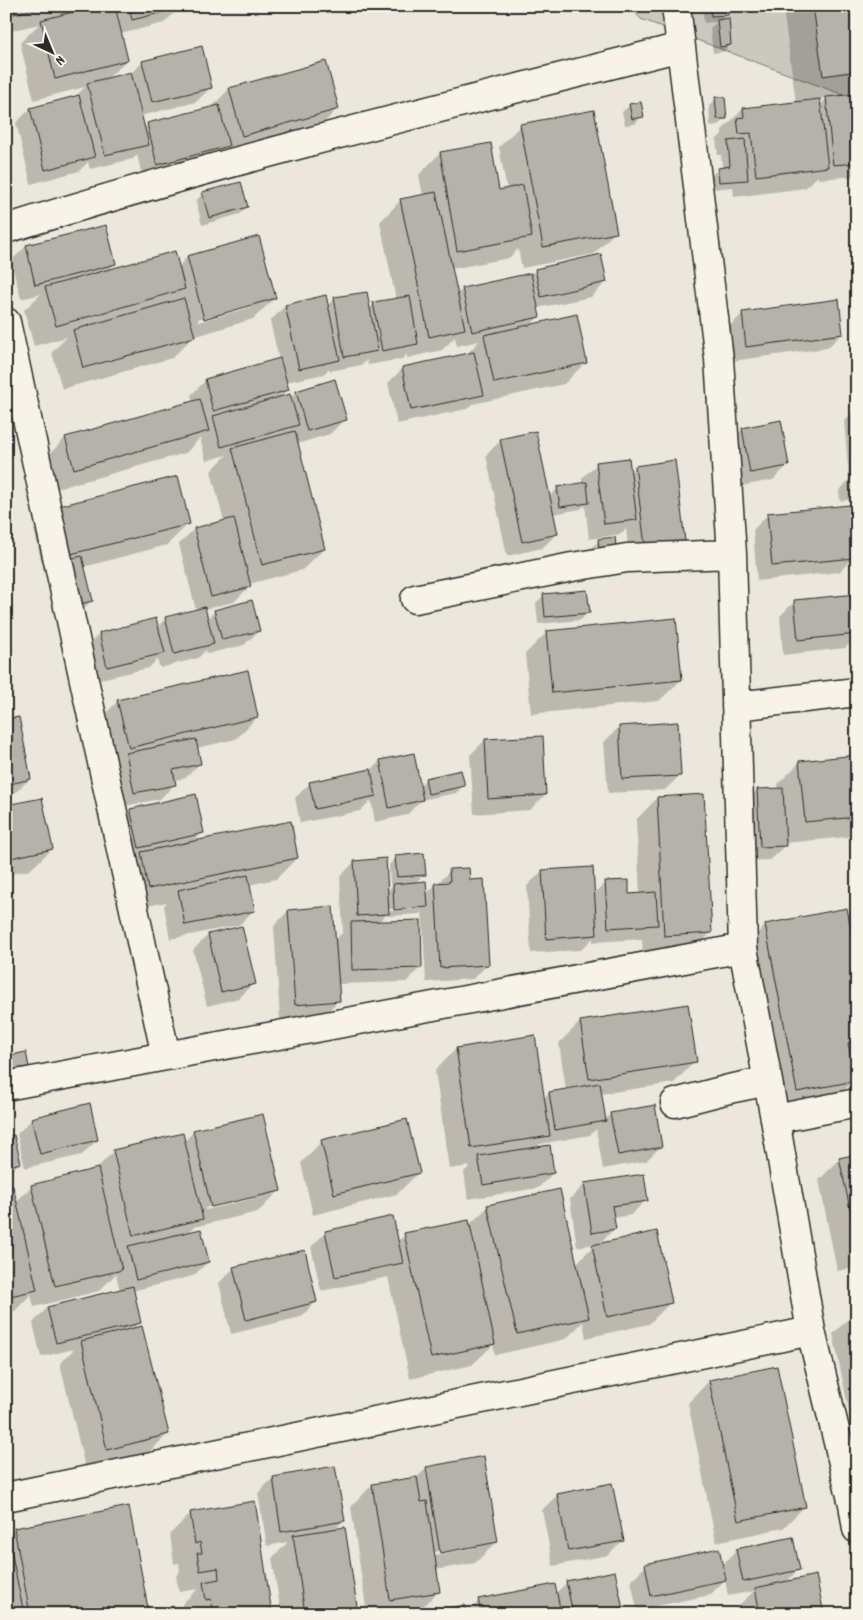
<svg xmlns="http://www.w3.org/2000/svg" width="863" height="1620" font-family="Dekko,sans-serif">
<style>
.green{fill:#cbc8bf;stroke:#7b7a75}
.shadow{fill:#0003;fill-rule:evenodd}
.building{fill:#b5b2ab;stroke:#2b2b2b}
.lines{fill:none;stroke-linecap:round;stroke-linejoin:round}
.minor-casing{stroke:#2b2b2b;stroke-width:31}
.minor{stroke:#f7f3e8;stroke-width:28}
</style>
<rect width="100%" height="100%" fill="#ebe7dd"/>
<filter id="ink" filterUnits="userSpaceOnUse"><feTurbulence type="fractalNoise" baseFrequency=".02" numOctaves="2"/><feDisplacementMap in="SourceGraphic" scale="10" xChannelSelector="R" yChannelSelector="G"/><feConvolveMatrix kernelMatrix="1 2 1 2 8 2 1 2 1" color-interpolation-filters="sRGB"/></filter>
<g filter="url(#ink)">
<path class="green" d="M629,6H857V100L641,19Z"/>
<path class="shadow" d="M6,6H90L86,10L102,6H178L179,8L164,23L120,34L127,60L107,79L131,73L143,62L211,87L196,102L140,116L144,129L148,124L210,109L229,89L338,108L317,130L143,179L137,155L133,159L90,169L88,162L79,171L31,184L16,123L30,109L74,98L85,87L34,100L20,43L39,24L6,32Z
M702,6H726L727,14L721,21L730,45L723,52L713,53L710,28L717,22L704,23Z
M745,6H857V176L818,179V176L805,188L734,197L733,187L712,189L711,176L718,169L722,168L721,155H718L716,140L722,134V130L743,109L796,103L783,8L745,12ZM827,98L820,105L819,99Z
M716,99L726,118L718,125L710,126L709,106Z
M630,105L642,116L635,124L625,125L622,112Z
M521,125L615,232L594,254L522,268L518,249L509,258L451,269L456,295L463,289L531,274L536,270L606,282L591,297L537,308L539,316L530,326L586,362L564,384L473,404L467,409L397,424L388,383L403,368L466,355L479,341L457,346L455,337L442,350L407,358V354L402,359L368,365L367,360L362,365L330,371L329,368L324,374L286,382L288,389L278,399L290,398L296,392L345,419L330,434L297,444L324,549L302,570L249,584V587L234,602L204,609L207,619L215,611L259,631L244,645L207,654L206,650L198,658L160,668L157,659L149,668L92,681L84,649L99,634L155,620L157,627L166,618L196,610L179,544L194,529L224,522L211,471L227,455L206,461L200,438L186,453L52,490L44,460L65,438L193,402L191,395L206,380L279,360L270,321L285,306H327L335,298L369,309L374,304L396,300L380,222L401,200L423,196L419,175L440,153L498,191L507,190L499,147Z
M203,193L247,207L240,214L202,225L196,201Z
M106,226L115,264L107,271L178,267L187,257L258,238L275,298L253,319L193,337L172,358L62,389L52,352L67,337L34,346L24,310L41,294L21,299L11,261L26,246ZM251,304V307L198,322V319Z
M743,313L842,334L827,348L732,361L728,328Z
M857,408V499L840,501L839,491L849,480L844,421Z
M743,429L788,465L773,480L736,487L728,444Z
M501,440L549,497L558,488L582,484V478L597,464L630,473L635,467L683,540L669,555L630,561L626,529L621,534L589,539L585,505L581,509L553,514L557,534L542,548L507,556L486,455Z
M56,509L188,524L167,545L83,567L91,601L84,608L64,613L54,574L45,576L34,530Z
M857,510V545L854,513Z
M767,515L854,557L839,572L757,581L753,530Z
M614,539L593,563L592,548L599,540Z
M544,595L588,612L581,620L538,624L536,603Z
M857,600V636L845,648L783,655L780,616L795,601Z
M547,632L681,680L659,701L531,714L525,654Z
M118,701L257,717L236,739L197,748L200,763L185,778L174,780L175,784L160,799L120,807L97,722Z
M6,720L30,779L6,801Z
M619,727L680,775L665,790L608,793L604,742Z
M485,740L545,795L530,810L474,814L470,755Z
M857,757V836L785,843V845L770,860L745,861L743,805L757,790L779,789L778,784L800,762Z
M380,761L419,786L426,779L463,786L456,793L421,800L407,815L375,822L371,800L360,811L300,823L295,798L310,783L371,770Z
M657,798L711,933L689,954L643,957L642,939L593,942V938L581,950L531,953L527,886L542,871L592,868L593,895L606,883L628,895L640,894L636,820Z
M6,807L52,849L30,870L6,875Z
M131,810L202,833L193,843L297,858L276,879L249,885L254,910L239,925L170,939L164,906L167,902L127,910L116,825Z
M396,857L424,874L415,883L426,894L450,871L469,882L488,964L473,979L426,982L422,912L419,914L388,916L387,914L379,922L421,967L406,982L338,984L339,1000L324,1015L280,1019L274,926L288,911L335,940L343,932L340,877L354,862L387,891L395,883L390,884L389,865ZM421,907V909L388,911V909Z
M857,907V943L852,944L857,968V1052L849,1059L854,1081L832,1102L776,1113L744,946L766,925L847,915Z
M208,935L254,983L239,998L207,1006L193,950Z
M580,1022L695,1061L674,1083L600,1094L604,1121L611,1114L661,1146L646,1161L603,1169L596,1129L590,1135L540,1144L536,1148L553,1173L538,1188L468,1199L464,1172L470,1166L449,1169L435,1070L456,1049L543,1099L549,1093L566,1090L559,1043Z
M25,1053L6,1087V1059Z
M32,1119L97,1140L82,1155L25,1168L17,1134Z
M194,1131L280,1190L258,1212L194,1227L188,1233L208,1262L193,1276L132,1291L140,1322L133,1329L168,1434L146,1455L86,1471L60,1364L74,1349L41,1357L33,1323L47,1308L120,1291L116,1274L99,1291L34,1307L31,1294L15,1311L6,1313V1189L15,1203L32,1186L94,1171L113,1152L182,1135L184,1142ZM256,1195V1198L206,1210L205,1208Z
M6,1138L19,1163L6,1176Z
M322,1141L418,1173L397,1194L313,1215L301,1163Z
M857,1155V1267L837,1271L819,1180L840,1159Z
M585,1184L646,1200L631,1215L613,1218L614,1229L598,1245L671,1302L649,1324L586,1338L583,1322L566,1339L495,1355L493,1345L472,1365L410,1379L388,1277L321,1291L311,1247L326,1232L397,1242L405,1235L469,1225L488,1207L576,1264L595,1244L577,1247L570,1199Z
M234,1268L316,1302L301,1317L231,1334L219,1283Z
M857,1312V1449L833,1334L854,1313Z
M709,1381L805,1506L783,1528L716,1542L688,1403Z
M427,1468L497,1542L475,1563L435,1570L439,1591L417,1613L367,1614L351,1507L372,1485L416,1478ZM474,1545V1548L434,1555V1552Z
M273,1478L343,1521L334,1530L356,1614H281L272,1558L288,1542L267,1546L258,1493Z
M557,1495L623,1540L608,1555L553,1566L542,1510Z
M191,1513L271,1614H183L182,1604L198,1589L179,1592L176,1576L180,1571L179,1563L174,1564L170,1534Z
M15,1529L148,1614H6L7,1536Z
M737,1550L799,1569L786,1582L823,1614H735L734,1610L754,1591L728,1596L725,1580L710,1595L637,1610L631,1580L646,1566L722,1565Z
M567,1582L623,1614H466L479,1601L556,1593Z"/>
<path class="building" d="M6,6H47L6,16Z
M97,6H115L128,60L55,79L41,20Z
M129,6H180V8L132,20Z
M710,6H728V15L711,16Z
M813,6H857V71L823,76Z
M729,18L731,45L720,47L717,20Z
M202,46L212,88L152,102L142,61Z
M326,61L339,109L242,136L229,88Z
M131,72L149,145L105,155L87,83Z
M857,94V163L833,165L826,97Z
M79,95L95,157L45,170L30,108Z
M715,97H725L727,119H717Z
M820,99L828,167L756,176L751,133L739,134L737,118L744,117L743,108Z
M641,102L644,117L632,119L629,104Z
M219,105L229,146L157,165L147,123Z
M594,110L617,233L543,247L520,124Z
M745,139L748,180L719,182L718,168L730,166L728,141Z
M491,143L499,190L523,185L532,237L457,251L440,152Z
M241,182L248,207L209,218L202,192Z
M436,192L465,329L429,337L400,199Z
M106,225L116,264L35,285L26,245Z
M259,236L276,298L204,319L187,256Z
M175,251L185,289L56,326L45,287Z
M601,254L607,282L541,297L535,269Z
M531,273L540,317L472,332L462,288Z
M367,292L378,351L344,357L334,297Z
M326,295L340,360L299,369L285,305Z
M410,296L418,344L382,351L373,302Z
M184,298L195,337L83,368L73,330Z
M839,299L843,334L746,347L742,312Z
M577,314L587,363L494,383L484,335Z
M474,352L484,395L411,410L402,367Z
M280,358L289,390L213,411L205,379Z
M335,379L347,420L307,431L296,391Z
M290,394L299,425L221,447L213,416Z
M200,399L209,431L74,469L65,437Z
M781,420L789,466L750,473L742,428Z
M295,431L325,549L262,565L232,448Z
M536,431L558,534L522,542L500,439Z
M629,458L637,520L604,524L596,462Z
M675,460L685,541L645,546L635,466Z
M857,474V486L855,487L853,475Z
M178,476L190,524L67,555L55,507Z
M587,482L589,503L560,507L557,487Z
M850,505L855,558L772,566L767,513Z
M234,518L251,587L211,597L194,528Z
M9,523L12,538L6,539V524Z
M615,537L617,554L600,556L598,539Z
M82,556L93,601L71,606L60,561Z
M587,590L590,613L545,617L543,594Z
M857,594V634L798,640L794,600Z
M252,600L260,631L222,640L214,610Z
M205,607L214,644L174,654L165,617Z
M156,618L165,653L107,667L99,633Z
M676,618L682,680L552,693L546,631Z
M248,670L258,717L129,748L117,700Z
M19,717L31,779L6,785V719Z
M678,722L681,776L622,779L619,726Z
M543,736L546,795L488,799L485,739Z
M196,739L201,764L173,770L176,785L134,793L126,753Z
M414,753L423,800L389,808L380,760Z
M857,755V817L805,822L799,761Z
M371,769L376,796L315,809L309,782Z
M461,770L465,786L428,794L425,778Z
M783,788L786,846L760,847L757,789Z
M196,794L204,833L139,848L130,809Z
M704,794L712,933L664,936L657,797Z
M42,798L53,849L6,859V805Z
M291,821L298,858L148,889L141,852Z
M424,853L426,875L397,877L395,856Z
M386,858L389,914L357,916L354,861Z
M593,867L597,935L546,939L542,870Z
M469,868L470,880L484,879L489,965L440,968L435,883L450,882L449,869Z
M248,875L255,911L185,925L178,890Z
M629,880V894L656,892L658,925L608,928L605,881Z
M426,881L428,907L394,910L393,884Z
M333,906L340,1001L295,1005L288,910Z
M857,906V923L854,907Z
M847,908L857,961V1042L848,1043L855,1081L797,1092L765,924Z
M421,920L422,968L352,970L351,922Z
M242,926L256,984L221,992L208,934Z
M688,1004L697,1062L589,1079L580,1021Z
M535,1035L550,1136L471,1148L456,1048Z
M26,1052L31,1077L12,1081L7,1056Z
M600,1083L606,1121L555,1130L549,1092Z
M90,1103L98,1140L40,1154L31,1118Z
M655,1105L662,1147L618,1155L610,1113Z
M263,1114L281,1191L211,1207L193,1130Z
M407,1119L420,1173L334,1194L321,1140Z
M183,1133L203,1219L133,1236L113,1150Z
M14,1135L21,1163L6,1167V1137Z
M550,1145L554,1173L483,1185L478,1156Z
M857,1154V1241L839,1158Z
M98,1168L122,1270L55,1286L31,1185Z
M644,1174L648,1201L612,1206L616,1229L592,1233L584,1183Z
M13,1186L37,1290L6,1297V1188Z
M560,1189L589,1318L517,1334L487,1205Z
M393,1216L403,1263L335,1277L325,1231Z
M469,1220L495,1344L431,1358L404,1233Z
M201,1229L209,1262L136,1280L128,1246Z
M657,1231L672,1303L607,1317L592,1245Z
M305,1250L317,1302L246,1320L233,1267Z
M133,1286L141,1323L56,1343L47,1307Z
M857,1311V1327L853,1312Z
M142,1326L169,1434L107,1450L81,1341Z
M777,1366L806,1507L738,1521L709,1380Z
M484,1456L498,1542L440,1553L426,1467Z
M335,1466L345,1521L281,1532L273,1477Z
M417,1477L421,1502L427,1501L440,1592L390,1600L372,1484Z
M612,1483L624,1541L568,1551L557,1494Z
M255,1501L272,1614H206V1612L213,1611L211,1599L206,1600L203,1582L219,1579L218,1568L200,1571L197,1553H202L200,1542L195,1544L190,1512Z
M129,1506L149,1614H30L14,1528Z
M345,1527L358,1613L305,1614L293,1535Z
M6,1531H7L24,1614H6Z
M793,1537L800,1570L743,1582L736,1549Z
M719,1548L726,1580L651,1596L645,1564Z
M615,1571L624,1614H573L566,1581Z
M816,1575L824,1614H760L755,1588Z
M555,1584L561,1613L481,1614L478,1599Z
M465,1605L466,1614H432V1611Z"/>
<g class="lines">
<defs>
<path id="minor" d="M676,6L719,359L732,554L743,948L775,1119L811,1331L853,1504L857,1529
M6,229C229,159 455,104 681,47
M6,322L166,1056
M415,599L572,567L627,558L732,554
M736,706L857,692
M6,1086L743,948
M675,1103L729,1089L768,1081
M775,1119L857,1103
M6,1497L811,1331"/>
</defs>
<use href="#minor" class="minor-casing"/>
<use href="#minor" class="minor"/>
</g>
</g>
<rect width="863" height="1620" fill="none" stroke="#f7f3e8" stroke-width="25"/>
<rect x="12" y="12" width="838" height="1595" fill="none" stroke="#2b2b2b" stroke-width="2" filter="url(#ink)"/>
<g transform="translate(52 52) rotate(136)" stroke="#f7f3e8" stroke-width="4" paint-order="stroke">
<path d="M0-4L9 19L0 12L-9 19Z" fill="#2b2b2b"/>
<text y="-8" font-size="14" font-weight="bold" text-anchor="middle" fill="#2b2b2b">N</text>
</g>
</svg>
